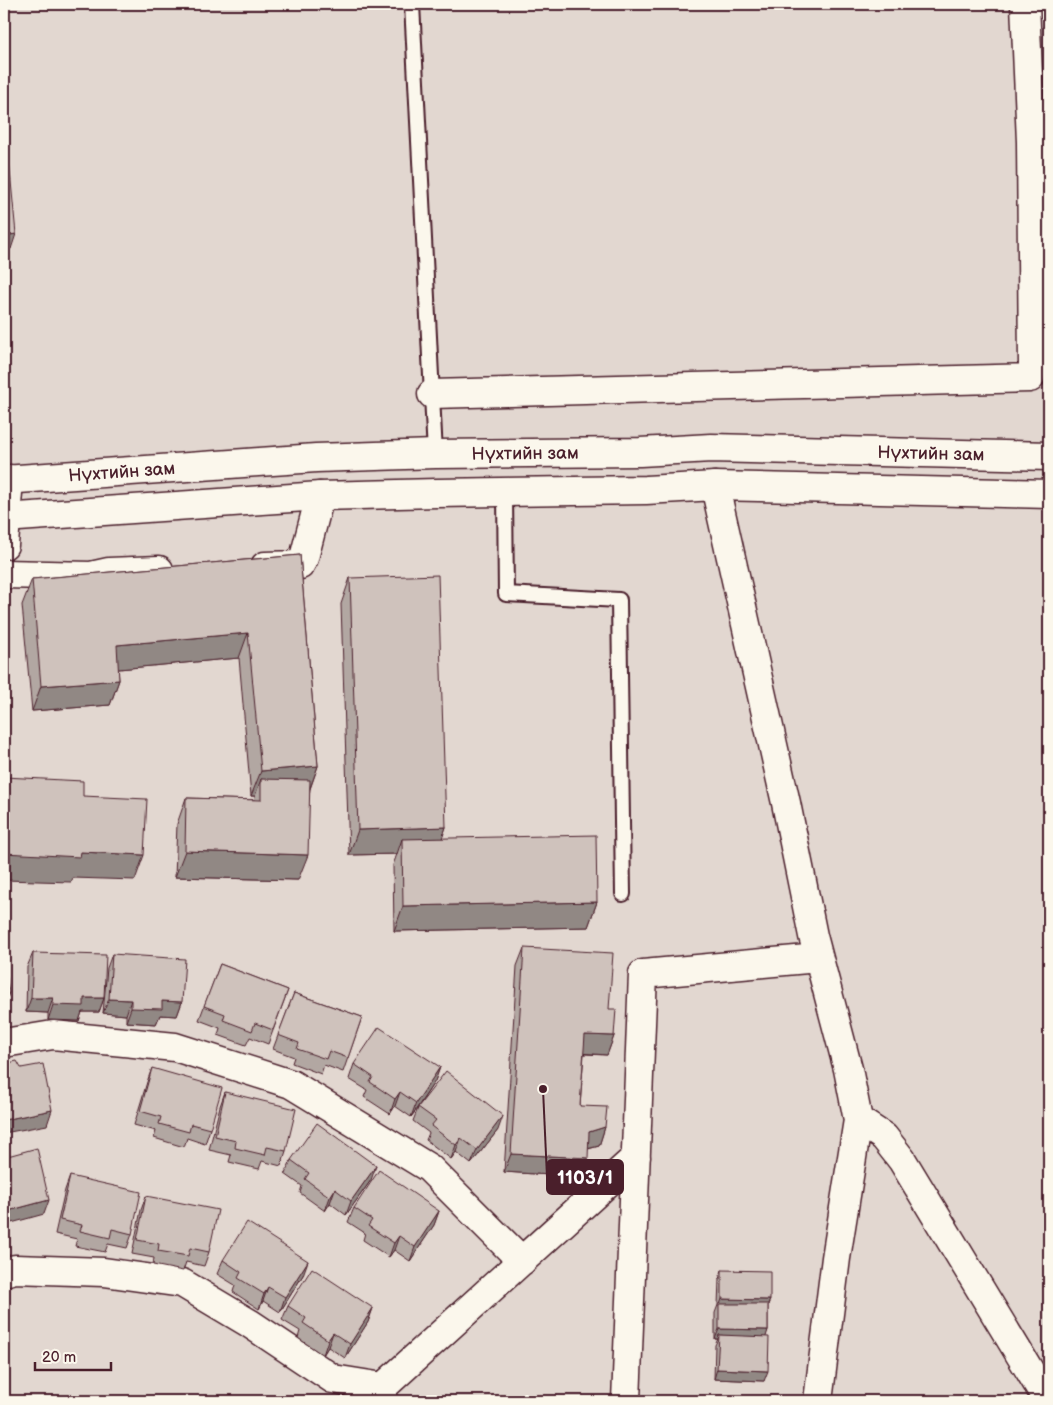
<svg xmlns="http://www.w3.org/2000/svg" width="1053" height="1405" font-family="'Balsamiq Sans',sans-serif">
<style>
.green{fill:#e2d7d0;stroke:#967b7e}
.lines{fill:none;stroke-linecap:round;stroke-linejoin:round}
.service-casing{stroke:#4a1f2b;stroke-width:18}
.minor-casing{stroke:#4a1f2b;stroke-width:31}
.secondary-casing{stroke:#4a1f2b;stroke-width:31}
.service{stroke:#fbf7ec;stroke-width:14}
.minor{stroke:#fbf7ec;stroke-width:28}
.secondary{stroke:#fbf7ec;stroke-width:28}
.wall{fill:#b2a7a2;stroke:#4a1f2b}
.shaded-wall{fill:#918884;stroke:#4a1f2b}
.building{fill:#cfc2bc;stroke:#4a1f2b}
.labels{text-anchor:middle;stroke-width:5;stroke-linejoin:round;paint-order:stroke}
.street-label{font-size:18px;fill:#4a1f2b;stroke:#fbf7ec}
.leader{fill:none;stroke:#4a1f2b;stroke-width:2}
.callout-dot{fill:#4a1f2b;stroke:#fbf7ec;stroke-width:2}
.callout{fill:#4a1f2b;stroke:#4a1f2b;stroke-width:2}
.callout-label{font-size:19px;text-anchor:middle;font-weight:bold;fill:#fff}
</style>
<rect width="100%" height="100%" fill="#fbf7ec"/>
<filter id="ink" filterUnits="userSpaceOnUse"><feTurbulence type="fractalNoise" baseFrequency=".02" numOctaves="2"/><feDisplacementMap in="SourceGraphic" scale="10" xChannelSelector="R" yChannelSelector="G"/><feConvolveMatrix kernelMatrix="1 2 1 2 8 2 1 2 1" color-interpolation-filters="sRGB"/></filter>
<g filter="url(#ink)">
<path class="green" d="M4,4H1049V1401H4Z"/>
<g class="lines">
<defs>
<path id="service" d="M412,4L435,454
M505,493L506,594L619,600L623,894"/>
<path id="minor" d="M432,394L1030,378L1033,366L1031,142L1025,4
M715,486L786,803L813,936L848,1069L858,1120L836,1258L818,1401
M4,545L9,479
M265,566L300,565L304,558L320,496
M4,574L91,576L109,572L159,570
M4,1043L53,1035L175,1047L291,1084L429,1168L522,1261
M858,1120L884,1137L902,1160L1048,1401
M4,1272L15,1269L104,1272L182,1283L249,1323L333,1379L383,1387
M383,1401V1387L636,1157
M626,1401L643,974L818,958"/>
<g id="secondary">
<path id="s1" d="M4,480L316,458L435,454L640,452L711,448L1049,456"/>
<path d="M4,518L320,496L437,493L646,490L715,486L1049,494"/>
</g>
</defs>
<use href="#service" class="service-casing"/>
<use href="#minor" class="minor-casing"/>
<use href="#secondary" class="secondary-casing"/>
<use href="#service" class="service"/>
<use href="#minor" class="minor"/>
<use href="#secondary" class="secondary"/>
</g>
<path class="wall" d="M300,555L318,766L310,789L298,880L175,877L177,824L186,798L254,800L255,796H251L239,658L118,669L119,680L110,705L32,711L22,605L32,579Z
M350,578L446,827L442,838L597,902L588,927L394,931L393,865L397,854L349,855L341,604Z
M524,948L609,1009L614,1036L607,1055L584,1054L580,1106L605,1127L599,1146L588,1149L581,1177L504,1172L517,966Z
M33,953L104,998L99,1012H82L79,1021L48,1020V1013L26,1012L27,967Z
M112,954L182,1002L177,1016L160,1015L156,1024L126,1022V1015L103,1013L107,968Z
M220,964L288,990L268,1044L250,1037L246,1045L218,1035L220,1028L199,1020Z
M294,993L362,1017L343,1072L324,1065L321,1074L292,1063L294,1057L273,1049Z
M354,1064L440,1067L435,1081L420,1104L498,1130L471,1164L456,1152L451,1159L426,1140L429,1133L413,1121L418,1108L411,1117L395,1106L390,1114L364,1097L367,1090L349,1079Z
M152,1068L210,1129L205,1144L187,1138L184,1147L154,1138L156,1131L134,1125L147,1082Z
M225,1092L286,1151L281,1166L262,1161L259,1169L229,1162L231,1155L209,1150L220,1106Z
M291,1160L371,1180L346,1215L330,1203L325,1211L300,1193L302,1186L285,1174Z
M70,1176L132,1234L127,1248L108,1244L105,1252L75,1246L77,1239L55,1234L65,1190Z
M146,1196L209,1252L204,1266L186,1262L183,1271L153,1265L154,1258L132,1254L141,1210Z
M354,1208L439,1211L434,1225L410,1261L394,1250L389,1257L363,1240L365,1233L348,1222Z
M223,1260L303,1275L280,1312L263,1301L259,1309L233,1292L235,1285L217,1274Z
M722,1270L770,1300L768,1304V1330L765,1337L764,1381L714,1379L715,1345L718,1339H715V1313L718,1305L719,1279Z
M288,1306L373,1308L368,1322L345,1358L328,1347L323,1355L298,1338L300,1331L282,1320Z"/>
<path class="shaded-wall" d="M16,234L11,249H4V236Z
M248,633L239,658L108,670L117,645Z
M4,672H6L4,679Z
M119,680L110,705L32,711L41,686Z
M318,766L309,791L261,779L255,796H251L261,771Z
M446,827L437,853L402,839L397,854L349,855L358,830Z
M185,851L308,855L298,880L175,877Z
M81,852L144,855L135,880L73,878L71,882L4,880V853Z
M597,902L588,927L394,931L403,906Z
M9,993L4,1007V994Z
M31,998H53L48,1013L26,1012Z
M84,998H104L99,1012H82L79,1021L48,1020L53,1005Z
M109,999L131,1000L126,1015L103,1013Z
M162,1001L182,1002L177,1016L160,1015L156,1024L126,1022L131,1008Z
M585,1035L614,1036L607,1055L578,1053Z
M440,1067L435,1081L411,1117L416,1103Z
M400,1092L395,1106L390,1114L395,1099Z
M52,1110L47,1125L4,1133V1120Z
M503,1116L498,1130L471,1164L477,1150Z
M605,1127L599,1146L583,1150L589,1132Z
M461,1138L456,1152L451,1159L456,1145Z
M511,1154L588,1158L581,1177L504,1172Z
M376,1166L371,1180L346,1215L351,1201Z
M335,1189L330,1203L325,1211L330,1197Z
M49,1200L44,1214L4,1225V1212Z
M439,1211L434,1225L410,1261L415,1247Z
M399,1236L394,1250L389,1257L394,1243Z
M308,1261L303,1275L280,1312L285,1297Z
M268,1287L263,1301L259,1309L264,1294Z
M722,1299L770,1300L766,1309L719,1307Z
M373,1308L368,1322L345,1358L350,1344Z
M719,1329L768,1330L765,1340L719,1335L718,1339H715Z
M333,1333L328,1347L323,1355L328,1340Z
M717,1369L768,1371L764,1381L714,1379Z"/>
<path class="building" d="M4,108L16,234L4,236Z
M300,555L318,766L261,771L248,633L117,645L119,680L41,686L32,579Z
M438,575L446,827L358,830L350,578Z
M4,617L6,672H4Z
M4,777L83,781V796L147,799L144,855L81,852L80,857L4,853Z
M261,779L310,780L308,855L185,851L186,798L261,800Z
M596,835L597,902L403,906L402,839Z
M524,948L613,953L609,1009H616L614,1036L585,1035L580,1106L607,1107L605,1127L589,1132L588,1158L511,1154Z
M33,953L106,955L104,998H84V1006L53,1005V998H31Z
M112,954L185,959L182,1002L162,1001V1009L131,1008V1000L109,999Z
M4,959L9,993L4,994Z
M220,964L288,990L273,1030L255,1023L252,1031L223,1020L225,1014L204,1006Z
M294,993L362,1017L348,1058L329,1051L326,1059L297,1049L299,1043L278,1035Z
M379,1027L440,1067L416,1103L400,1092L395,1099L370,1082L373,1077L354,1064Z
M17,1061L21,1068L43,1064L52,1110L4,1120V1064Z
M152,1068L222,1088L210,1129L191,1124L189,1132L159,1124L161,1117L140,1111Z
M446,1071L503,1116L477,1150L461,1138L456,1145L431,1126L436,1120L418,1107Z
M225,1092L296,1109L286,1151L267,1147L265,1155L235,1148L236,1141L215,1136Z
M317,1123L376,1166L351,1201L335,1189L330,1197L305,1179L309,1173L291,1160Z
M37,1148L49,1200L4,1212V1157Z
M379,1170L439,1211L415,1247L399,1236L394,1243L368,1226L372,1220L354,1208Z
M70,1176L141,1192L132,1234L112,1229L110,1238L80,1231L82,1225L60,1220Z
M146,1196L218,1210L209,1252L190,1248L188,1256L158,1251L159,1244L137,1240Z
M247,1222L308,1261L285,1297L268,1287L264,1294L238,1278L241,1272L223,1260Z
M312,1268L373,1308L350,1344L333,1333L328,1340L303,1323L306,1318L288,1306Z
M722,1270L770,1271V1300L722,1299Z
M719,1304H768V1330L719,1329Z
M719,1335L769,1337L768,1371L717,1369Z"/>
</g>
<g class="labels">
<g class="street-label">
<text dy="6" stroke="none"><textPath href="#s1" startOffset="522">Нүхтийн зам</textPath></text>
<text dy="6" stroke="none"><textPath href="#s1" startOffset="928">Нүхтийн зам</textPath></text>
<text dy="6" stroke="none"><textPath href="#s1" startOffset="118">Нүхтийн зам</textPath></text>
</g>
</g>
<path class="leader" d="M543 1089L547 1177"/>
<circle class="callout-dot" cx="543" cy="1089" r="5"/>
<rect class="callout" x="547" y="1160" width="76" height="34" rx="5"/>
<g class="callout-label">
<text x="585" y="1184">1103/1</text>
</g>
<rect width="1053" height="1405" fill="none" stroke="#fbf7ec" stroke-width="20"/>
<rect x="10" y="10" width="1033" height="1385" fill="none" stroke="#4a1f2b" stroke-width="2" filter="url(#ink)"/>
<path d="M35 1362v8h76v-8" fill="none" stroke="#4a1f2b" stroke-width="2.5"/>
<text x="42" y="1362" font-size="15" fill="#4a1f2b" stroke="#fbf7ec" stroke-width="4" paint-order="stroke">20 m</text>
</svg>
